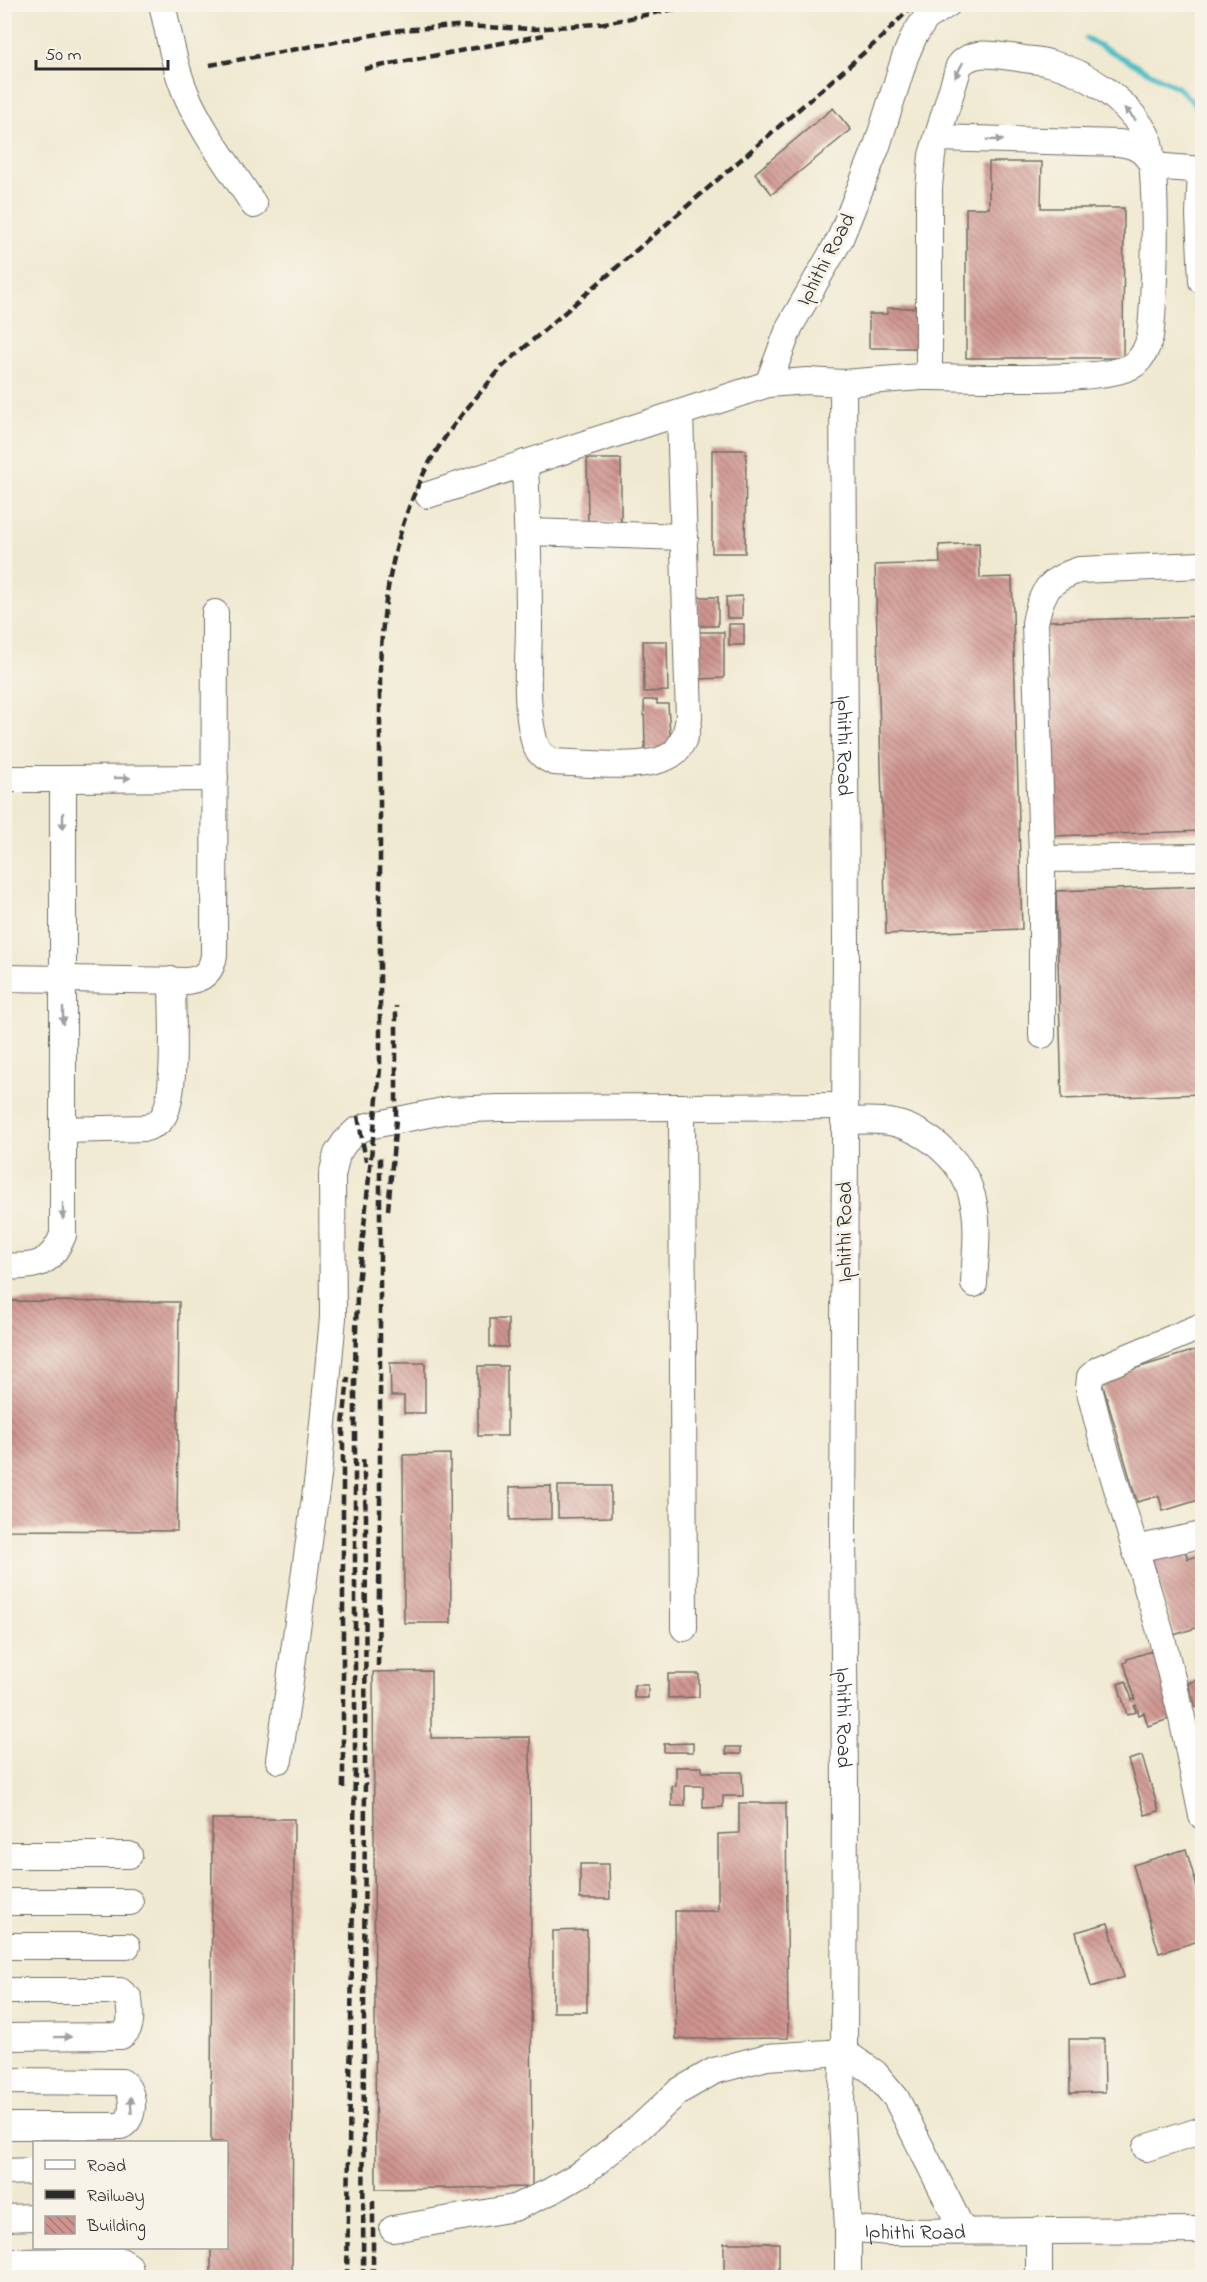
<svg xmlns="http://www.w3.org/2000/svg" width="1207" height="2282" font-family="'Indie Flower',sans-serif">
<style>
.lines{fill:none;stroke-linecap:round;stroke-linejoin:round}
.stream{stroke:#50bec7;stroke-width:5}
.building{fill:url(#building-back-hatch)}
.minor-casing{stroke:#706e65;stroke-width:28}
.minor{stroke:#fff;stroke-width:26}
.rail{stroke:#2b2b2b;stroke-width:4.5;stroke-dasharray:9 4.5;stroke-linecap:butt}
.oneway{fill:#a0a0a0}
.labels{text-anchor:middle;stroke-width:6;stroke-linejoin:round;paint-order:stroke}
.street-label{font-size:21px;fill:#2b2b2b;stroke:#f7f3e8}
</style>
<defs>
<pattern id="building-back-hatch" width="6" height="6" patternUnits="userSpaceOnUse" patternTransform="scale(1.5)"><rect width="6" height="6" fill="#cf948f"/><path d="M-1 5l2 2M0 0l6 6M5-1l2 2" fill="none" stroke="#a87975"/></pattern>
</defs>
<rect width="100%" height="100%" fill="#f7f3e8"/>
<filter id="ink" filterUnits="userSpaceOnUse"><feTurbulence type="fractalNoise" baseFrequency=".0167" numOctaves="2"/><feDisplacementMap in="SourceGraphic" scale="12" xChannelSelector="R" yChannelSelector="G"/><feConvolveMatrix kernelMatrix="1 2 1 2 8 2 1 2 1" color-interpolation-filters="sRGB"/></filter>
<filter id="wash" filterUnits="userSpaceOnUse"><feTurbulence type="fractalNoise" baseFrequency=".008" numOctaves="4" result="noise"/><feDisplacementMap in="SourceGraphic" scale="24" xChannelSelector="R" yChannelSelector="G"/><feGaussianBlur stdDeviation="1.35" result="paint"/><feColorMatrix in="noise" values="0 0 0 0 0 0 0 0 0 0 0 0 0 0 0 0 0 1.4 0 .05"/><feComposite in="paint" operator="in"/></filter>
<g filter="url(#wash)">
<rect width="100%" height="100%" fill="#f0e9d1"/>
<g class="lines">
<path class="stream" d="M1086,38L1180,89L1202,112"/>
</g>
<g id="blocks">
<path class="building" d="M833,108L851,130L772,194L755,173Z
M989,162H1042L1041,208H1124L1123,358H966V208H989Z
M887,308H924V348H869V314H887Z
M712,450H746L745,553H712Z
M587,459H621V523H588Z
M979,543L980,578L1012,577L1022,929L886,934L875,565L940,563L939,545Z
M742,596V618H727L726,597Z
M698,597H718V626H698Z
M1202,616V831L1054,836L1048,621Z
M729,624H744V645H729Z
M699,632H724V678L699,679Z
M643,641H667L668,691L644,692Z
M644,700H657V704H668L671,749L645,750Z
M1202,886V1094L1062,1099L1056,891Z
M4,1301L179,1302L177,1531L4,1530Z
M490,1319H508V1347H490Z
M1202,1348V1499L1163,1511L1159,1496L1137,1502L1101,1379Z
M390,1363H425V1413H404V1396H391Z
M478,1366H507V1436H478Z
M450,1454L451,1623H404L403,1455Z
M551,1486V1519L510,1520V1487Z
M558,1486H611V1517L558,1518Z
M1184,1548L1188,1559L1202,1554V1626L1174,1635L1152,1558Z
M1155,1650L1175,1717L1148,1726L1144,1713L1139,1715L1136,1705L1134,1706L1136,1712L1127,1715L1118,1684L1126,1681L1132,1700L1135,1699L1124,1663L1127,1661V1659Z
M431,1671V1738L530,1737L532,2187L376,2189L373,1672Z
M668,1674H699V1697L668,1698Z
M1202,1678V1706L1196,1708L1188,1683Z
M634,1685H648V1698H634Z
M693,1743V1752H664V1744Z
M726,1747H741V1754H726Z
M1142,1756L1159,1811L1145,1815L1128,1760Z
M676,1767H702V1772H742L743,1796H723V1807L703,1808V1786H685V1806H672V1786H676Z
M739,1803H786L788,2038L676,2039L675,1911H718V1834L739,1833Z
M212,1819H294L292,2278H211V2248H226V2142H211Z
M1186,1849L1202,1905V1940L1159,1953L1133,1865Z
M580,1864H609L610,1899H580Z
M1108,1923L1124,1977L1091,1987L1076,1932Z
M587,1930V2012H553V1931Z
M1069,2039H1104L1105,2092L1070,2093Z
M724,2243H779V2271H724Z"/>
</g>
</g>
<g filter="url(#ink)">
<use href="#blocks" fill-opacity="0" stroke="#706e65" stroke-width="1.5"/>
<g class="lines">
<defs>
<g id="minor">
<path d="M162,4C169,34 174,66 186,94C202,132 232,170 254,205"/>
<path id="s1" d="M948,4L926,18L914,36L905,57L877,146L840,239L790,326L768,384L807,381L843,383L846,942L843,1528L845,1786L844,2052L841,2101L848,2228L888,2232L1202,2230"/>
<path d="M937,138L1119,143C1136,145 1144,150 1153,166"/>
<path d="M1153,166L1202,170"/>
<path d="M1201,170L1199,215L1202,281"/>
<path d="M843,383L921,377H929C966,377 1111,384 1135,364C1143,357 1148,346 1150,336C1155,306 1159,156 1146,134C1126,100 1087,72 1049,63C1039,60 1028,60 1018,58C997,56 973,48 959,66L932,155L929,188V377"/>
<path d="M525,463C527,516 529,568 529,620C529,659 524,701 534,740C536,751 544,758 554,762C584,763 653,772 675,752C684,743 687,731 689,718L680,413"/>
<path d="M428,495L768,384"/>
<path d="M528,532L685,537"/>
<path d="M4,779H63V1235C51,1265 35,1268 4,1266"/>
<path d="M63,779L215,778"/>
<path d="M1042,859L1202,857"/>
<path d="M4,978L187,981C204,979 212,971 214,955L215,613"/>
<path d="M1042,1035V859L1035,623C1041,592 1048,580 1079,570L1202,565"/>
<path d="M682,1107L684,1628"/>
<path d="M844,1121C856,1121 869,1120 881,1121C921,1124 962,1158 972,1196C980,1223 975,1256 974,1284"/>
<path d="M63,1130L146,1128C154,1125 160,1123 164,1115C177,1092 172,1010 172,980"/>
<path d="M1202,1326L1099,1369L1090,1377L1089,1388L1101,1435L1160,1631L1182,1718L1202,1816"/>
<path d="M1135,1549L1202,1535"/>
<path d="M279,1760L318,1476L333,1318L332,1176L337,1154L345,1142L356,1131L368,1126L448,1110L498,1108L844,1106"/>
<path d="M4,1855H129"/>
<path d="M4,1902H130"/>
<path d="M4,1946H127"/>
<path d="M4,1991H120L129,1999C130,2013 134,2028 121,2036L4,2037"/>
<path d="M4,2081L122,2082C135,2091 136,2120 121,2126H4"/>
<path d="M1146,2148L1202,2130"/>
<path d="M4,2172L34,2171"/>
<path d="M4,2218L34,2217"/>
<path d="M393,2229L514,2208L549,2192L584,2172L639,2128L679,2091L714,2071L767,2057L844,2052L875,2073L896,2098L963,2231"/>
<path d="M4,2262L121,2261L129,2266L131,2278"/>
<path d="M848,2278V2228"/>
<path d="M1039,2278V2230"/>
</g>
</defs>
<use href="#minor" class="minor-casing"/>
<use href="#minor" class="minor"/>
<path class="rail" d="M600,24L700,4
M210,65L400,30L456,26L535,29L607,23
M364,69L544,35
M358,1116L366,1161
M388,1210L396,1120V1006
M378,1666L380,1513V1153
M343,1788V1426L348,1377
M373,2201V2278
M347,2278L355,1768V1367L357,1295L380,1069V664C384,588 398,510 440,445C458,417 481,392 503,366L882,37L914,4
M363,2278L366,1517L363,1456"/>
</g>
<defs><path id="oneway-solid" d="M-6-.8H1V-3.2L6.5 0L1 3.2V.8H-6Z" transform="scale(1.5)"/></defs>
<g class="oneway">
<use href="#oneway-solid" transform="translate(959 70) rotate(117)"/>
<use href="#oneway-solid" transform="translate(1130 114) rotate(-133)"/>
<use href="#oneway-solid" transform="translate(995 140) rotate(2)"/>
<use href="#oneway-solid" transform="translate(122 778)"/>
<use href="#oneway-solid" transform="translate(63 821) rotate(90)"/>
<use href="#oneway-solid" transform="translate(63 1016) rotate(90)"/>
<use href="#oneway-solid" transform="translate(63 1211) rotate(90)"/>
<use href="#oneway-solid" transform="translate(63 2037) rotate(-1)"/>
<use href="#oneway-solid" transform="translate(131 2105) rotate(-94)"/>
</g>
</g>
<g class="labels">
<g class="street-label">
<text transform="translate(825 259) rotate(-62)" y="7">Iphithi Road</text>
<text dy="7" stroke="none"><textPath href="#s1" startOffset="864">Iphithi Road</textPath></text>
<text transform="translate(844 1232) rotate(-90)" y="7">Iphithi Road</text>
<text dy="7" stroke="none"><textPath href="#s1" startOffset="1836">Iphithi Road</textPath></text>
<text dy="7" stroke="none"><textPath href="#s1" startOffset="2414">Iphithi Road</textPath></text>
</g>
</g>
<rect width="1207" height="2282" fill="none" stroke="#f7f3e8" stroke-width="24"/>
<rect x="33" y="2141" width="195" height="108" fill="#f7f3e8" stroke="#a5a39c" stroke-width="1.5"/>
<rect x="45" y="2160" width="30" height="9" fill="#ffffff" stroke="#a5a39c" stroke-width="1.5"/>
<text x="87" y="2171" font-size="18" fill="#2b2b2b">Road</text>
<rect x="45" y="2190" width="30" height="9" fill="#2b2b2b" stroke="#a5a39c" stroke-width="1.5"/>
<text x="87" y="2201" font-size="18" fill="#2b2b2b">Railway</text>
<rect x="45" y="2216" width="30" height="18" fill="url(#building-back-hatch)" stroke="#a5a39c" stroke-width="1.5"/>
<text x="87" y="2231" font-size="18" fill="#2b2b2b">Building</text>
<path d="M36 60v9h132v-9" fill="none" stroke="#2b2b2b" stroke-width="3"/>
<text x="45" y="60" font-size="18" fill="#2b2b2b" stroke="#f7f3e8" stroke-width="4.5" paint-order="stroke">50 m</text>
</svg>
